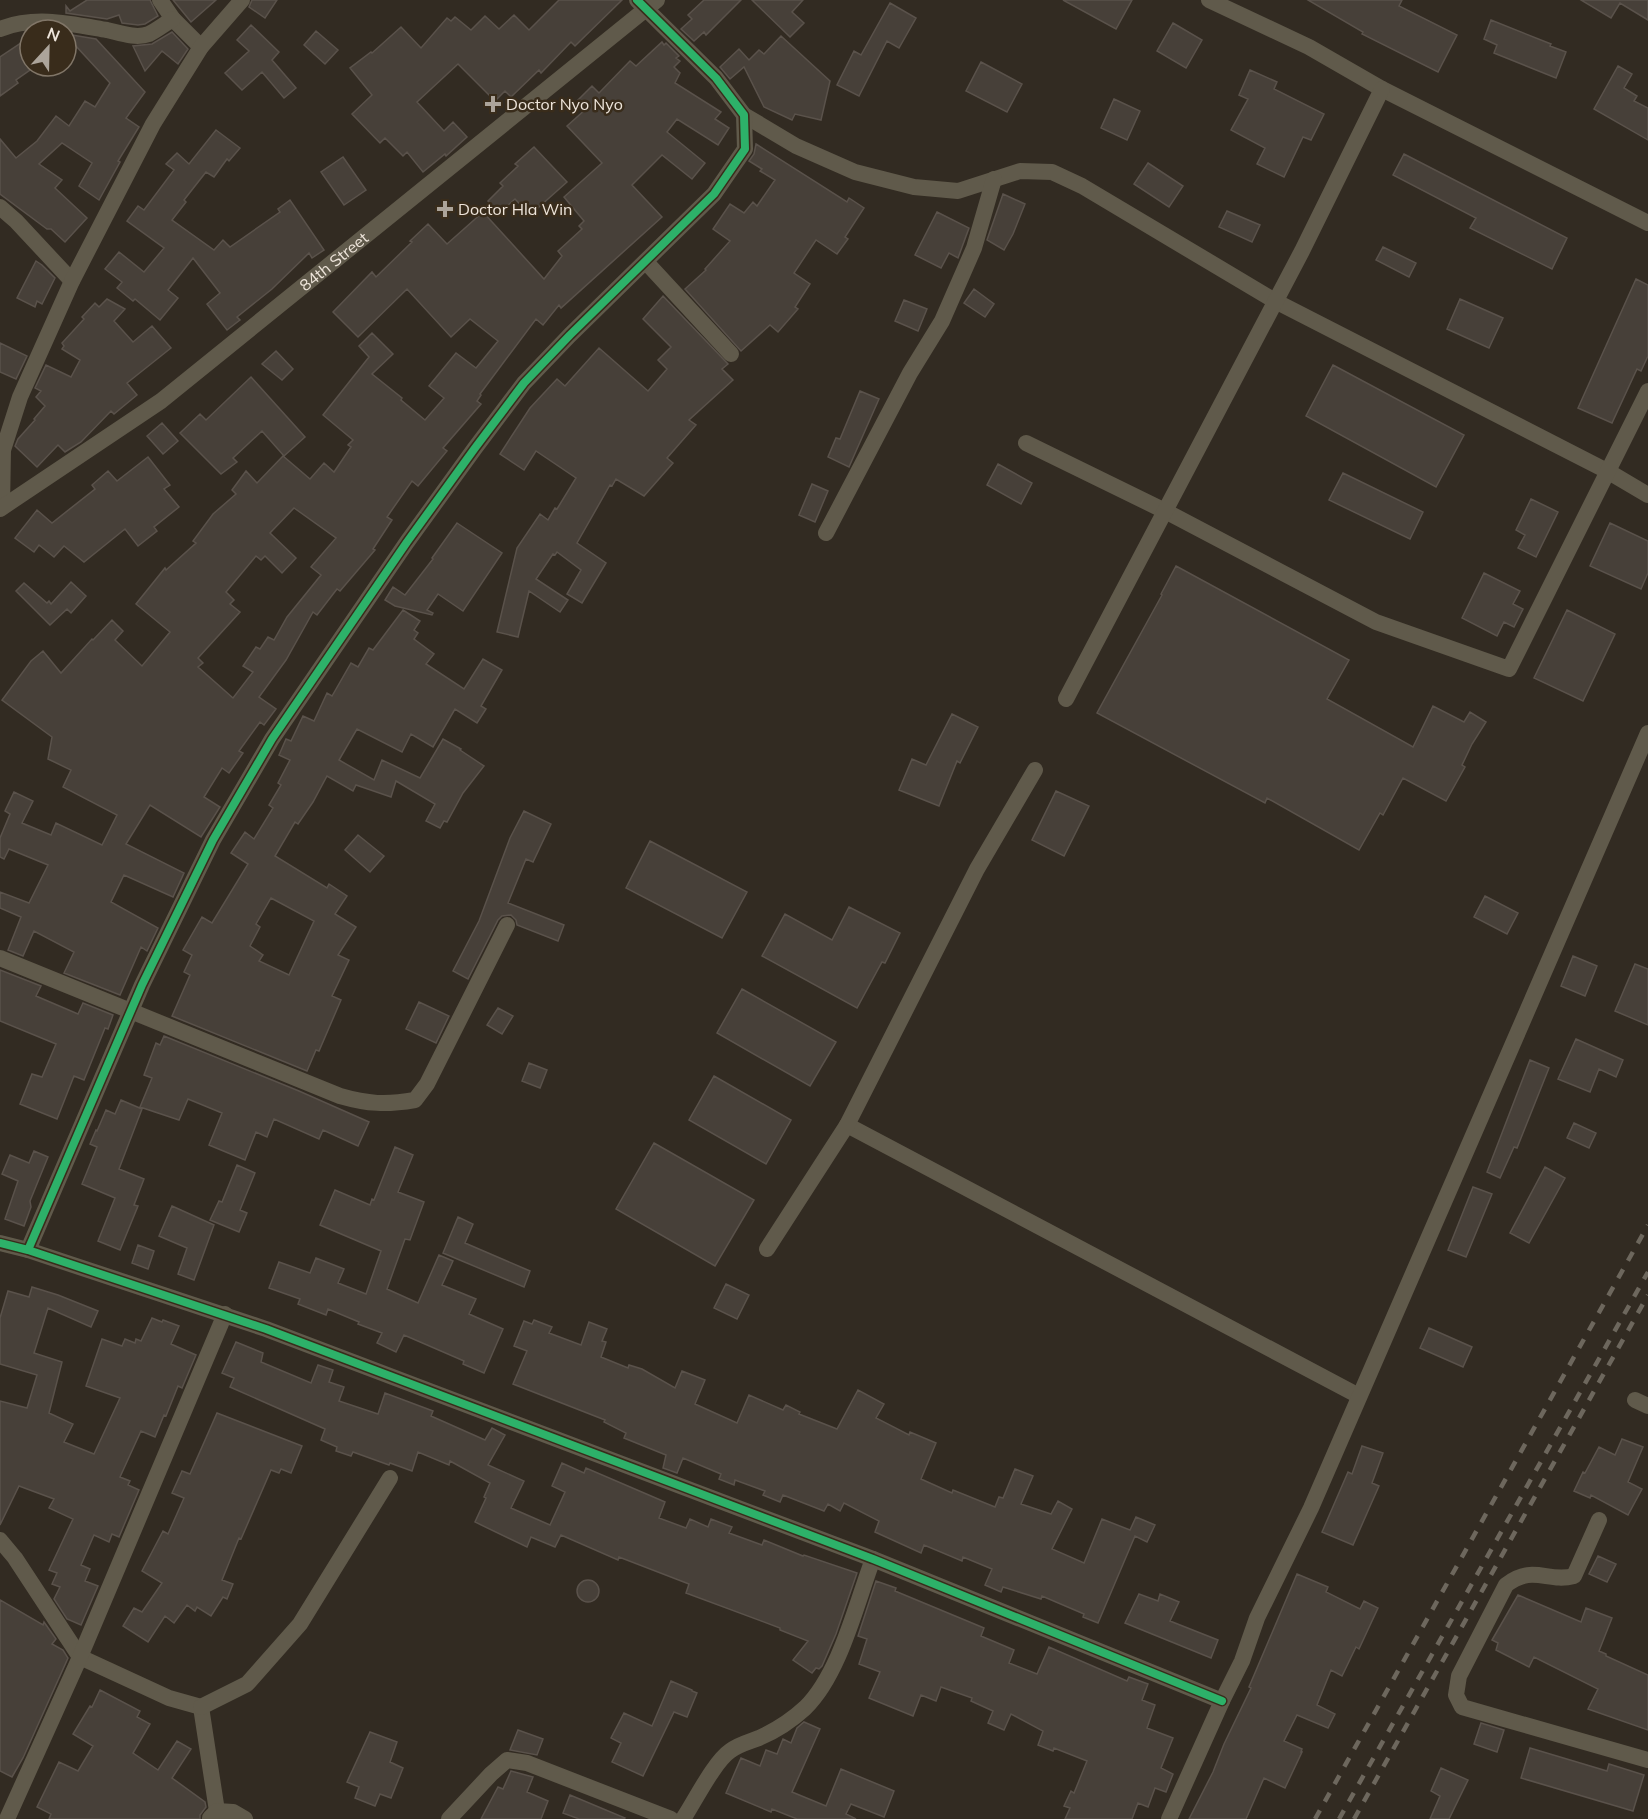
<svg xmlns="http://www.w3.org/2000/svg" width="1648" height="1819" font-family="Mulish,sans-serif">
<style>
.building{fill:#474039;stroke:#5a524b;stroke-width:1.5;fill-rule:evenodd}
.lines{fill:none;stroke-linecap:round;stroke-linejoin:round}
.minor{stroke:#605a4b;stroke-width:16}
.rail{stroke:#6d675d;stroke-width:4.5;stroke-dasharray:10 10;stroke-linecap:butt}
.cycleway-casing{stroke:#392c1b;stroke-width:11}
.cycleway{stroke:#2db169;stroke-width:8}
.poi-dot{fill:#aca49a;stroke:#392c1b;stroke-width:2}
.labels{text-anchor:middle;stroke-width:5;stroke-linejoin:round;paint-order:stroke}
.poi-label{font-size:16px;fill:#eee5db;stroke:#392c1b;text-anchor:start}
.street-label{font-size:16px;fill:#eee5db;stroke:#392c1b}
</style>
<rect width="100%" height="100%" fill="#322b22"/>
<path class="building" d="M87,0H150L158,16L145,24L138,25L122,23L119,15L107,19L66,13V6L70,11Z
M173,0H216L191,22Z
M252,0H277L265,18L249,7Z
M559,0H622L575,46L571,42L541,73L539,70L511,97L505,91L495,101L458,64L417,102L444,131L453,122L467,137L446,156L445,154L423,172L407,152L403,156L385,138L380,143L352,114L372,95L350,68L371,52L372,53L401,27L421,48L447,18L451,21L455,17L471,30L485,16L499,29L514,15L529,30Z
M704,0H741L706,35L704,32L694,41L681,29L692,19L688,15Z
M752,0H803L792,12L804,23L790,37Z
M1063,0H1132L1116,29Z
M1308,0H1402L1399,6L1457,35L1438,72L1362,34L1363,32Z
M1581,0H1648V20L1620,3L1611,18Z
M890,3L916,18L899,48L887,41L859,96L837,85L854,51L861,55Z
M1491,20L1551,44L1550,46L1566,52L1556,78L1494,53L1497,45L1484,39Z
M1173,23L1202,40L1186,68L1157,51Z
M251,25L279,52L272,60L296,88L284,98L262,72L242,90L225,73L249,51L237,40Z
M316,31L338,50L325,64L304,45Z
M172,32L188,49L178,64L162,51L145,71L133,46L152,44Z
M66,34L96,39L145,92L126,118L139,127L118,161L120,162L99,200L79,186L92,163L62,143L39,164L62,180L55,188L87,218L65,242L51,229H47L0,194V139L16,158L37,141L56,116L69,126L85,101L95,107L110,83L74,44L66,47Z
M781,36L830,81L821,120L795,114L792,120L764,107L744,67L730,79L720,67L739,49L749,60L759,50L764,54Z
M30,37V70L16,80L18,83L0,96V57Z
M662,42L664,45L666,43L679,56L676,58L680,61L674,67L680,73L675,83L721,112L715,119L729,128L718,145L677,119L667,132L705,163L692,179L662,155L632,185L662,217L561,308L559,305L543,325L536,319L480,394L481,395L477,401L481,404L443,448L447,451L418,486L412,481L387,517L392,520L373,549L375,550L340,591L337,589L317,615L313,612L286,660L259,697L276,709L264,725L260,722L239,751L243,753L229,773L222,768L204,797L220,807L201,837L150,805L126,844L184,873L173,897L124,875L111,902L158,928L147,951L141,947L120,995L64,973L74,952L34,931L23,956L8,950L21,917L0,908V892L29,903L48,865L9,849L4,859L0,857V838L10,814L5,811L14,792L33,801L22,823L51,835L56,823L102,845L117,815L63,787L71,770L48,759L52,737L2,700L31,661L43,651L61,673L92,639L93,640L112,620L123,631L115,640L142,666L170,632L136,604L165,568L166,570L196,543L193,541L213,514L236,494L232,490L246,471L257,483L283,456L310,479L324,463L334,472L351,447L348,445L353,440L323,415L369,357L359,346L372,333L393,354L372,374L402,398L401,400L425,420L444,398L429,386L456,353L476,368L498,341L470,319L451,337L407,289L358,337L333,312L372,272L376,277L412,242L410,241L428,224L447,244L483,212L544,279L562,256L558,251L582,229L579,226L584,221L564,197L602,163L567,126L587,108L578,100L592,86L599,93L630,61L636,66ZM294,508L336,538L311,567L321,575L287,617L274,640L268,637L260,649L256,647L243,666L253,672L233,698L198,667L203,663L198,658L240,612L230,604L234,600L226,592L256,556L261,560L265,556L282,573L296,558L270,533Z
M981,62L1022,84L1007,112L966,91Z
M1618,66L1632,74L1624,88L1637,96L1634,101L1648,108V140L1594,109Z
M1250,70L1277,82L1274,89L1324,114L1311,140L1303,137L1284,177L1257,164L1265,148L1231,130L1248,99L1239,95Z
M1114,99L1140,111L1127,140L1101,128Z
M216,130L240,148L229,161L227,159L214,177L206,172L184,200L186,202L172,220L214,250L223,240L230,247L280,212L278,209L290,200L324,250L312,258L309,253L272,289L237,317L240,320L227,330L207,304L220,293L193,258L168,290L178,298L160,320L135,299L133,301L117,288L122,282L105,269L119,252L144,272L164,248L127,221L138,206L144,210L174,170L166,164L177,153L189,164Z
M756,144L847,202L849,198L864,208L845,237L848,239L837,254L816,240L794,273L810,284L795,307L798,309L778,332L770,325L741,351L685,289L706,270L705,269L730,241L713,229L730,204L744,213L753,202L757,206L775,180L760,171L762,169L749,161L754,154Z
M534,147L567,182L530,215L515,199L499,213L488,201L503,186L500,183L518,166L515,164Z
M1404,154L1567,238L1552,269L1470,228L1476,218L1393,175Z
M343,157L366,190L344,205L321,172Z
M1148,163L1183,186L1169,207L1134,184Z
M1003,194L1025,204L1013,234L1004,250L987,240Z
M1227,211L1260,225L1252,242L1219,227Z
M937,212L969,228L958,258L949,253L941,268L915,255Z
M1383,247L1416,263L1409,277L1376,260Z
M36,261L42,265L55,278L42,304L37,301L35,307L17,298Z
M1636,279L1648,285V356L1641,371L1637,369L1612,423L1578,408Z
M974,289L994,304L985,317L964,303Z
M663,296L728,364L722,369L733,380L689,420L696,425L667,458L673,463L644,496L616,479L612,486L610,485L577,543L606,563L582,603L567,594L581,570L557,552L555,555L553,554L536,579L568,600L560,612L529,591L518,637L497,632L517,548L540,514L548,520L555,508L557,509L576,478L536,451L524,470L500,454L530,408L557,379L565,386L599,348L648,391L667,369L658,360L671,347L643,319Z
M107,299L125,309L114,321L133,342L152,326L171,348L127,383L137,395L114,414L111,411L81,442L65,452L58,445L37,467L15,446L18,439L35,420L34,419L45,406L36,397L41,391L35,388L46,365L71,377L80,360L62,349L64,346L62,343L84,319L82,317L95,303L99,307Z
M1460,299L1503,318L1489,348L1447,329Z
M904,300L927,309L918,331L895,321Z
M0,343L27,356L16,379L0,372Z
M276,351L293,369L282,380L262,364Z
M1333,365L1464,435L1436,487L1306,416Z
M251,377L305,437L284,456L262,431L233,458L237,462L221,474L180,433L200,414L206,420Z
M860,391L879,399L849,467L828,457L836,438L840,439Z
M162,423L178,441L163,454L147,436Z
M148,457L170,485L164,489L179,507L154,527L157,531L138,546L125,529L84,562L64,546L54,557L39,545L34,552L15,538L37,510L52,523L95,489L92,485L108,471L117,481Z
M998,464L1032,483L1021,504L987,485Z
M1343,473L1423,512L1410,539L1329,500Z
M812,484L828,491L815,522L799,515Z
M1531,499L1558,512L1536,557L1518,548L1525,535L1516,530Z
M457,523L502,553L463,611L438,594L427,610L433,613L432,615L395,606L385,600L393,587L405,595L433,559L432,558Z
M1610,523L1648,541V573L1641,589L1590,566Z
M1176,566L1349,660L1327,699L1413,747L1433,706L1464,722L1470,712L1486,722L1472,744L1462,765L1465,767L1446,801L1403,778L1383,815L1380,813L1359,850L1267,798L1265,803L1097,713L1162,595L1161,594Z
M1484,573L1520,591L1513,604L1523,609L1514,627L1504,622L1497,636L1462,618Z
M71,582L86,596L71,613L67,609L50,625L16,591L24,583L47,603L49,601L51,604Z
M403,610L420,621L414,630L418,633L414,639L434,654L426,664L464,689L483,659L502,670L481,706L486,709L477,723L455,709L433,747L411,734L402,752L357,729L339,760L374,780L382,760L420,778L443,739L461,749L460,750L484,766L463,793L447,822L444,821L440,828L426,821L435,804L396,781L391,797L356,785L353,791L327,776L313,802L298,824L295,822L275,856L327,888L329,884L347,896L335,914L356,927L338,955L349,960L332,996L341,1000L319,1051L316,1050L307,1071L172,1016L190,975L184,972L192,955L183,950L202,917L212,923L248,864L231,853L245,832L254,839L273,808L269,805L281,785L278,783L290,760L279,755L286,739L291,741L303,716L314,721L327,693L332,696L351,663L358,667L369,648L373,650ZM271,898L314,921L289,975L259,961L263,955L250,946L260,927L256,924Z
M1567,610L1615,634L1583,701L1534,678Z
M952,714L978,727L960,763L957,761L939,806L899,790L912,759L926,765Z
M1056,791L1089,806L1064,856L1032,840Z
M524,811L551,824L533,862L526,859L508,903L564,925L558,941L517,925L516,920L511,915L502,916L498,920L468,979L453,971L479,921L510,838Z
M358,835L384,856L370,872L345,850Z
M650,841L747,892L722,938L626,888Z
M1485,896L1518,913L1507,934L1474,917Z
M849,907L900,933L885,963L882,962L857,1008L762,956L785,914L832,940Z
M1573,956L1597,966L1585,996L1561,986Z
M1635,964L1648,969V1025L1615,1011Z
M0,970L41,986L36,996L78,1014L83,1003L113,1015L108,1029L105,1028L84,1080L74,1076L57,1119L20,1104L32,1074L42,1077L56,1044L0,1021Z
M742,989L836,1042L810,1086L717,1033Z
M419,1002L449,1016L436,1043L406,1029Z
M498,1008L513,1016L502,1034L487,1025Z
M164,1036L299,1091L369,1122L358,1146L323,1130L319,1139L274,1119L267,1137L256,1132L245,1160L209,1145L222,1113L188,1099L179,1120L140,1107L152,1078L144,1075L156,1043L160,1045Z
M1576,1039L1623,1060L1616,1077L1599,1069L1590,1092L1558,1079Z
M1530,1060L1549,1068L1517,1148L1514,1147L1500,1178L1487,1172Z
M529,1063L547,1070L540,1088L522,1081Z
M714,1076L791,1120L766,1164L689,1120Z
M121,1100L142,1109L119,1169L144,1179L134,1205L138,1206L120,1250L98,1241L115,1198L82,1184L97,1147L90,1144L96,1130L97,1131L106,1110L115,1114Z
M1574,1123L1596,1133L1589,1148L1567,1138Z
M654,1143L754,1200L715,1266L616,1209Z
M395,1147L413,1155L398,1192L424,1202L410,1240L405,1239L387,1289L418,1303L439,1255L453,1261L442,1285L476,1299L469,1314L503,1329L484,1373L463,1364L464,1361L404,1335L396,1352L377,1343L382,1333L358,1324L359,1322L328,1309L326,1315L298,1304L300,1299L269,1288L279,1262L310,1273L316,1258L344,1269L338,1283L366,1294L381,1251L320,1225L335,1190L370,1205L372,1199L374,1200Z
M34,1151L48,1157L30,1201L31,1207L24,1226L5,1219L18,1181L2,1174L10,1155L29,1163Z
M237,1165L255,1173L240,1210L247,1213L239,1232L210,1220L219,1201L222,1202Z
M1545,1167L1565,1178L1529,1243L1510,1233Z
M1473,1187L1492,1194L1466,1257L1448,1250Z
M172,1206L214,1225L194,1280L178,1274L187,1248L159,1236Z
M458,1217L473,1224L465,1243L530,1271L524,1287L443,1253Z
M138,1245L154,1251L148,1269L132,1263Z
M726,1284L749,1295L737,1319L714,1308Z
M32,1287L58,1295L98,1311L91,1327L48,1308L34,1353L62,1362L49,1413L73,1424L64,1442L94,1454L120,1398L86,1386L102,1339L122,1346L125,1339L135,1343L136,1339L141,1341L152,1318L162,1322L163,1320L179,1326L171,1344L196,1355L182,1388L178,1386L166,1416L164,1415L155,1437L141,1431L120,1477L130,1481L128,1485L139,1490L119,1537L112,1534L109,1542L94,1535L81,1565L90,1569L85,1581L98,1586L81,1625L67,1619L54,1599L60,1587L52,1584L57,1573L49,1570L73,1519L49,1508L54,1499L19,1486L0,1525V1401L27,1408L37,1375L0,1364V1318L8,1291L29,1297Z
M534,1320L552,1327L549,1333L581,1345L589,1322L607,1329L602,1341L606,1342L601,1357L628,1368L629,1365L642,1369L675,1388L682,1371L705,1380L695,1404L737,1423L749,1395L783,1410L786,1405L800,1412L799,1414L837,1429L858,1390L884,1404L876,1418L909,1435L910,1432L936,1443L921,1479L952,1493L953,1490L995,1507L999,1497L1003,1498L1015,1469L1033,1476L1021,1504L1051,1514L1058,1501L1072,1509L1052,1549L1084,1563L1102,1519L1130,1530L1136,1517L1155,1525L1147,1542L1135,1536L1098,1623L1083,1617L1084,1614L1042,1596L1041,1599L1003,1587L1001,1592L985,1585L992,1569L963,1557L962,1561L924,1545L921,1553L875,1532L879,1521L844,1503L840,1511L828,1504L824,1511L783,1495L780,1502L763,1495L765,1491L735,1480L734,1485L719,1479L721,1474L683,1458L677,1473L663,1468L666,1455L624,1438L626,1433L604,1422L605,1420L513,1384L527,1351L514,1346L524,1321L532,1324Z
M1429,1328L1472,1347L1463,1367L1420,1348Z
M236,1342L263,1353L261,1362L311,1383L318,1365L333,1370L329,1382L344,1387L339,1401L378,1414L385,1393L433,1411L431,1416L485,1440L492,1428L505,1435L488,1465L524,1481L511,1508L550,1525L565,1492L552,1486L562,1463L584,1473L586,1468L665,1502L659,1518L686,1528L690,1519L708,1527L711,1519L732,1527L729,1533L762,1545L764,1540L803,1556L804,1555L857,1573L836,1634L822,1666L819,1669L816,1668L812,1673L793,1660L808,1641L780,1630V1628L686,1593L689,1584L619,1557L618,1560L561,1535L555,1547L531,1537L527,1547L475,1522L486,1498L484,1497L490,1483L450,1461L449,1465L418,1452L412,1471L390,1463L389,1465L353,1452L351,1456L336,1451L337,1447L321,1440L325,1429L230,1387L234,1378L222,1373Z
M217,1413L302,1446L291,1473L281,1469L279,1473L271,1470L241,1539L239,1538L222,1580L233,1584L227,1599L223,1597L211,1616L197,1607L195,1611L187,1605L174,1623L165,1616L148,1642L123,1626L134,1608L142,1612L162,1583L142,1571L163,1531L168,1534L184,1498L172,1493L182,1471L190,1474Z
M1622,1439L1643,1447L1628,1482L1642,1489L1628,1515L1591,1495L1590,1498L1574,1491L1583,1472L1585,1473L1599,1447L1615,1455Z
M1362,1446L1383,1453L1372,1483L1379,1486L1353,1545L1322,1532L1348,1472L1352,1474Z
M1598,1556L1616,1564L1607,1582L1589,1574Z
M1297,1574L1328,1587L1326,1592L1360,1609L1364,1601L1378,1608L1359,1649L1356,1647L1342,1676L1331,1670L1317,1705L1335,1714L1328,1728L1297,1715L1284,1741L1302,1749L1301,1752H1302L1285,1788L1264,1778L1246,1819H1189L1213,1772L1224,1744L1251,1688L1249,1687Z
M577 1591a11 11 0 1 1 22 0a11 11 0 1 1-22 0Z
M876,1581L896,1588L895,1591L984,1628L981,1636L1014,1650L1009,1663L1037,1674L1049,1647L1127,1681L1129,1677L1148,1684L1142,1700L1155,1705L1147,1728L1173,1738L1161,1768L1173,1774L1166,1792L1155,1788L1148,1807L1138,1803L1132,1819H1065L1070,1808L1064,1806L1071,1791L1074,1793L1087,1761L1054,1748L1053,1751L1038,1745L1043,1731L1011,1714L1004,1730L988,1723L993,1711L971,1701L972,1698L941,1687L936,1701L921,1695L913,1716L869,1698L880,1672L859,1664L867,1639L858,1636Z
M1139,1594L1158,1601L1160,1594L1179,1602L1170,1621L1218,1640L1211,1658L1125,1623Z
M1518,1595L1581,1622L1586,1608L1612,1618L1599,1651L1606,1654V1656L1648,1675V1730L1588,1709L1598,1689L1534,1657L1529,1667L1496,1650L1498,1643L1492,1640Z
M0,1600L43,1625L44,1622L56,1639L52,1644L63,1650L68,1658L23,1758L12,1777L0,1771Z
M671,1681L692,1690V1691L697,1693L687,1717L674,1712L643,1776L612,1762L621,1743L611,1738L624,1713L652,1726Z
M100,1690L140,1711L137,1717L150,1724L133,1753L158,1770L177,1741L191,1749L172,1778L205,1802L206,1807L200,1815V1819H49L51,1814L37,1807L59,1762L78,1771L93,1746L73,1734L90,1706L92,1707Z
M804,1722L820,1729L792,1792L826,1806L841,1769L894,1791L884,1817L851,1804L846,1814L856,1819H797L772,1809L771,1812L726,1793L741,1758L760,1766L766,1750L777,1754L783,1739L791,1743L797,1728Z
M1481,1723L1504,1730L1497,1752L1474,1744Z
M518,1730L543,1739L537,1755L510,1750Z
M370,1732L397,1742L390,1762L403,1768L391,1798L380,1794L375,1806L355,1798L359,1787L347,1782Z
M1530,1748L1607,1771L1609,1764L1644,1775L1633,1811L1521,1778Z
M1441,1768L1468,1780L1449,1819H1430L1440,1796L1431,1791Z
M511,1771L533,1777L527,1792L548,1801L541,1819H481L498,1787L503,1789Z
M570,1795L625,1818L624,1819H579L563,1813Z"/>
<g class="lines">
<g class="minor">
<path d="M160,0L173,19L201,47"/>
<path d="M1209,0L1309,47L1382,89L1648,223"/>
<path d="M0,29C35,15 72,24 107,30C120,33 136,39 149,34C157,30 166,23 173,19"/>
<path d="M744,115L796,146L855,172L914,187L958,191L1020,171L1052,172L1082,186L1275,301L1609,472L1648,495"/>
<path d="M0,207L16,221L72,281"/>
<path d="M646,262L731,354"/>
<path d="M1026,443L1165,511L1376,622L1509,669L1648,391"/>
<path d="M2,507L3,450L20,397L72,281L153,124L201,47L242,0"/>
<path id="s1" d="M0,509L161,401L657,0"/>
<path d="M826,533L910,373L942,321L974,248L994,179"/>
<path d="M1066,699L1302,251L1382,89"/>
<path d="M0,958L340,1096C368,1104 386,1105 415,1100L427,1084L507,925"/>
<path d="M847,1125L1359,1396"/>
<path d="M0,1243L28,1250L266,1329L873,1559L1222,1701"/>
<path d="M767,1249L847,1125L977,869L1035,770"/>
<path d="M28,1250L142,985L213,840L272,739L407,542L475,448L524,383L570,335L714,194L745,149L744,115L716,78L637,0"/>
<path d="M1635,1400L1648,1406"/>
<path d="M1599,1520L1574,1576C1547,1583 1533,1564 1506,1585L1459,1676L1456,1695L1462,1707L1648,1760"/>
<path d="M0,1540L15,1558L80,1657L169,1698L201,1707L217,1811"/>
<path d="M201,1707L247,1684L300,1624L390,1478"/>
<path d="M210,1818L217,1811L233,1812L245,1819"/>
<path d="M7,1819L80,1657L225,1314"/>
<path d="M449,1819L491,1774L507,1760L527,1763L671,1819"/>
<path d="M683,1819C695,1801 714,1762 730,1751C739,1744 749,1742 759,1738C775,1731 792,1720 805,1708C840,1674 856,1604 873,1559"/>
<path d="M1169,1819L1222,1701L1242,1661L1257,1618L1311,1508L1648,733"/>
</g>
<path class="rail" d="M1315,1819L1648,1225
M1339,1819L1648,1272
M1354,1819L1648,1295"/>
<defs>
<path id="cycleway" d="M0,1243L28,1250L266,1329L873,1559L1222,1701
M28,1250L142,985L213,840L272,739L407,542L475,448L524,383L570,335L714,194L745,149L744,115L716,78L637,0"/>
</defs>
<use href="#cycleway" class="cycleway-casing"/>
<use href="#cycleway" class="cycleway"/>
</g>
<g class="poi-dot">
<path d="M490 95h6v6h6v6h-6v6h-6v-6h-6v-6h6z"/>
<path d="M442 200h6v6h6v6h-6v6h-6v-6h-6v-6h6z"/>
</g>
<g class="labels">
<g class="poi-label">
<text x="506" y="110">Doctor Nyo Nyo</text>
<text x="458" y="215">Doctor Hla Win</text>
</g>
<g class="street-label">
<text dy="6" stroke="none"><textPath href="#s1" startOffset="416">84th Street</textPath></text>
</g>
</g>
<g transform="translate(48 48) rotate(22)"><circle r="28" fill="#392c1b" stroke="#817668" stroke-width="1.5"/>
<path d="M0-4.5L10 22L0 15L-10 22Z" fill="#aca49a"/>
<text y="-9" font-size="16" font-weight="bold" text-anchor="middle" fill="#eee5db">N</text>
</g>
</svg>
